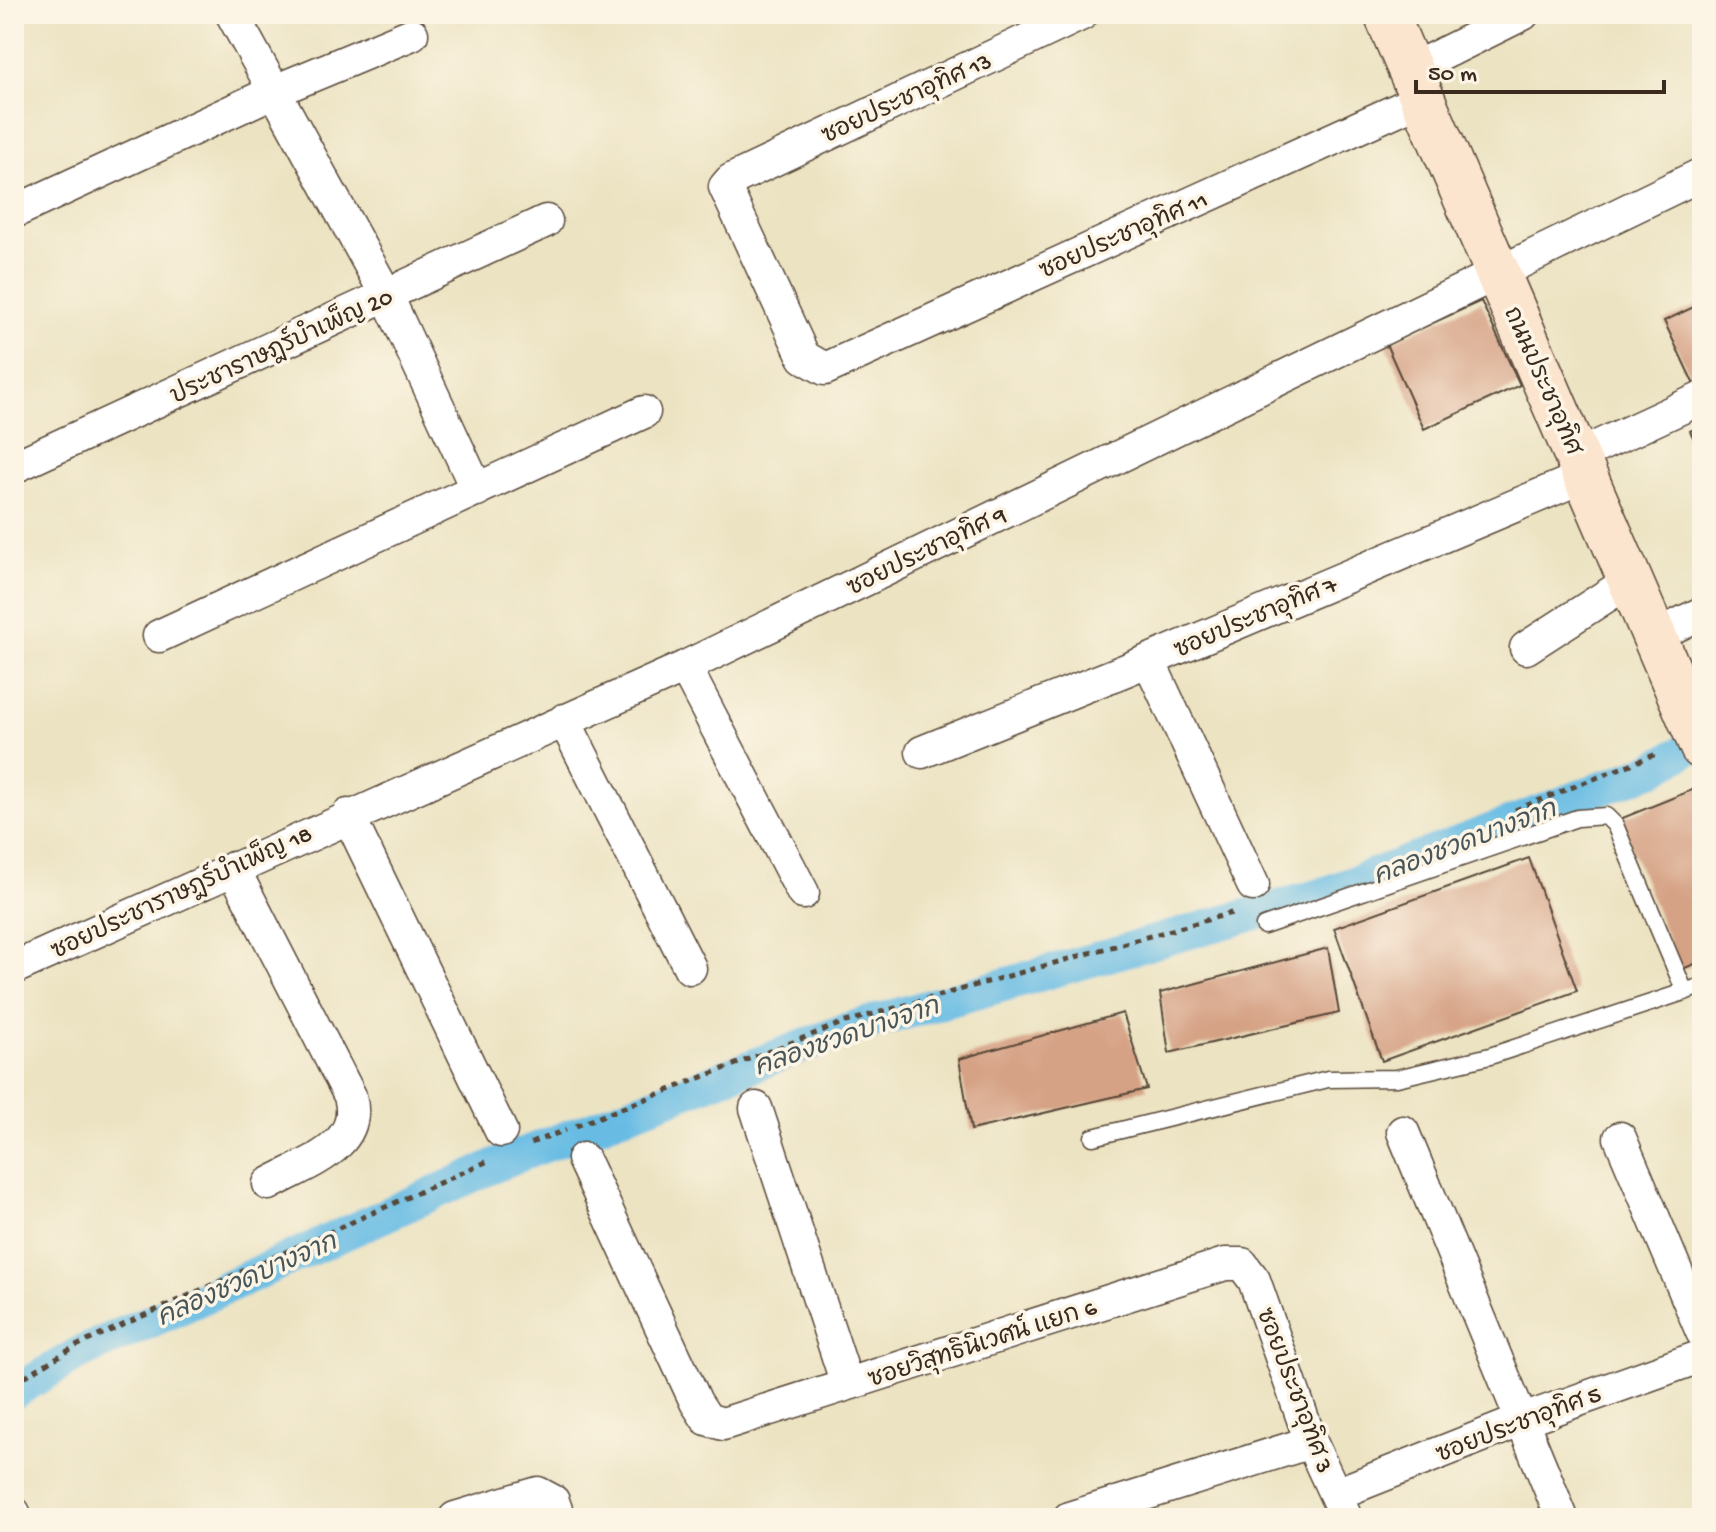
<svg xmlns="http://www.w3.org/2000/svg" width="1716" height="1532" font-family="'Gochi Hand','Playpen Sans Thai',sans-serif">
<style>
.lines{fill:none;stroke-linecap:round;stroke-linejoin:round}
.canal{stroke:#68bce4;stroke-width:34}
.building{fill:#d6a285}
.service-casing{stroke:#564637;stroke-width:19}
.minor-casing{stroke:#564637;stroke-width:35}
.secondary-casing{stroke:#564637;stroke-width:47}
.path{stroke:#564637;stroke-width:5;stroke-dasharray:6 6;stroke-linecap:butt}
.service{stroke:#fff;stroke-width:16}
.minor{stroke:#fff;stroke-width:32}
.secondary{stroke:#fbe5cf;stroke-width:44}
.labels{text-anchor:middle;stroke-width:7;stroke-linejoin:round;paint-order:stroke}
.street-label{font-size:24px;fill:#3b2a1e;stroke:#fcf5e5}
.water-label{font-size:26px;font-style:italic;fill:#485659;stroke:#fcf5e5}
</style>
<rect width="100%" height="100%" fill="#fcf5e5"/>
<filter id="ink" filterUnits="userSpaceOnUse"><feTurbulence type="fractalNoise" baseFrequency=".0125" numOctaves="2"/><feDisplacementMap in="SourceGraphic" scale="16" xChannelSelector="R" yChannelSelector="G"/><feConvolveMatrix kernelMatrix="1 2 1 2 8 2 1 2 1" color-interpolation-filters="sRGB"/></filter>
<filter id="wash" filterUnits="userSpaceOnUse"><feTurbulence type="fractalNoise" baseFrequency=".006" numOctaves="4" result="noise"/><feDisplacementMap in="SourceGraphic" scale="32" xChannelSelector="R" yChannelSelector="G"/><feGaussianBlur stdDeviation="1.8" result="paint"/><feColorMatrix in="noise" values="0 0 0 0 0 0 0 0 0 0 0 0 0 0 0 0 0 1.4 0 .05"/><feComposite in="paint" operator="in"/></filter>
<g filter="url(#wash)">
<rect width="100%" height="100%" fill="#ece3c2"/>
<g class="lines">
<path class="canal" d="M14,1392L78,1354L505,1161L848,1029L1324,894L1653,769L1702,741"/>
</g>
<g id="blocks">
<path class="building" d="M1481,301L1520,385L1424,429L1386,344Z
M1702,303V387L1696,389L1664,321Z
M1702,425V455L1690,431Z
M1702,786V961L1680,970L1620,819Z
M1529,858L1577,991L1382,1061L1334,928Z
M1328,948L1339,1013L1169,1053L1160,993Z
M1123,1013L1147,1089L971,1130L959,1059Z"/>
</g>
</g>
<g filter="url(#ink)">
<use href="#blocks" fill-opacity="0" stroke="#564637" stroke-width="2"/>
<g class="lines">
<defs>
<path id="service" d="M1264,926L1577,818L1606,816L1615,825L1685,992
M1093,1137L1328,1079L1397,1078L1490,1056L1702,986"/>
<path id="minor" d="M232,14L387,296L477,490
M1082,14L731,180L725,187L804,357L825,369L1421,99
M1412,69L1523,14
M14,212L275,91L412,34
M1577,456L1702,398
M14,467L546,221
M159,636L644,412
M1655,636L1702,613
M1526,648L1631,580
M1149,661L1253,885
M685,667L803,893
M564,720L690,968
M922,752L1126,670L1585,476
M348,815L501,1131
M233,868L350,1096C364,1147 306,1163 269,1184
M14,968L685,667L1702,174
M756,1108L847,1384
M1403,1132L1562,1518
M1620,1138L1702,1332
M583,1159L696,1402L707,1419L723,1424L1225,1264H1242L1254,1280L1311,1442L1346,1518
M1336,1494L1520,1421L1702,1356
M14,1513L16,1518
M455,1518L538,1493L553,1501L559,1518
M1069,1518L1311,1442"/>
<path id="secondary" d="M1386,14L1702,747"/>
</defs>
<use href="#service" class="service-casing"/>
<use href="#minor" class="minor-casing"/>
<use href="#secondary" class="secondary-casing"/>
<path class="path" d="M1515,810L1659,753
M576,1126L842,1023L1235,912
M531,1143L566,1130
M14,1383L76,1346L488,1161"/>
<use href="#service" class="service"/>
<use href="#minor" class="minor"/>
<use href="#secondary" class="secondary"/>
</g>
</g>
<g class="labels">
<g class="street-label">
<text transform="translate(906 97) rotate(-25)" y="8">ซอยประชาอุทิศ 13</text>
<text transform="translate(1123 234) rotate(-24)" y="8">ซอยประชาอุทิศ 11</text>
<text transform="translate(281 345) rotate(-25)" y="8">ประชาราษฎร์บำเพ็ญ 20</text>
<text transform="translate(1544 380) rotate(66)" y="8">ถนนประชาอุทิศ</text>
<text transform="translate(926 550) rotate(-26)" y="8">ซอยประชาอุทิศ 9</text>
<text transform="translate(1255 616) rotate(-23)" y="8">ซอยประชาอุทิศ 7</text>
<text transform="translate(181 891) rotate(-25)" y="8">ซอยประชาราษฎร์บำเพ็ญ 18</text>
<text transform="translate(982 1342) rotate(-18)" y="8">ซอยวิสุทธินิเวศน์ แยก 6</text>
<text transform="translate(1296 1390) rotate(69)" y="8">ซอยประชาอุทิศ 3</text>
<text transform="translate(1518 1423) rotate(-21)" y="8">ซอยประชาอุทิศ 5</text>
</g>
<g class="water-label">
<text transform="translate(1464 841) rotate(-21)" y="9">คลองชวดบางจาก</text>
<text transform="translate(846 1035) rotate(-19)" y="9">คลองชวดบางจาก</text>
<text transform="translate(246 1278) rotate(-24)" y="9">คลองชวดบางจาก</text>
</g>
</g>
<rect width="1716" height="1532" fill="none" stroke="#fcf5e5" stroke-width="48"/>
<path d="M1416 80v12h248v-12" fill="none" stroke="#3b2a1e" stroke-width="4"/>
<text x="1428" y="80" font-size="24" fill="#3b2a1e" stroke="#fcf5e5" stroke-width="6" paint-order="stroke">50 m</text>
</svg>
